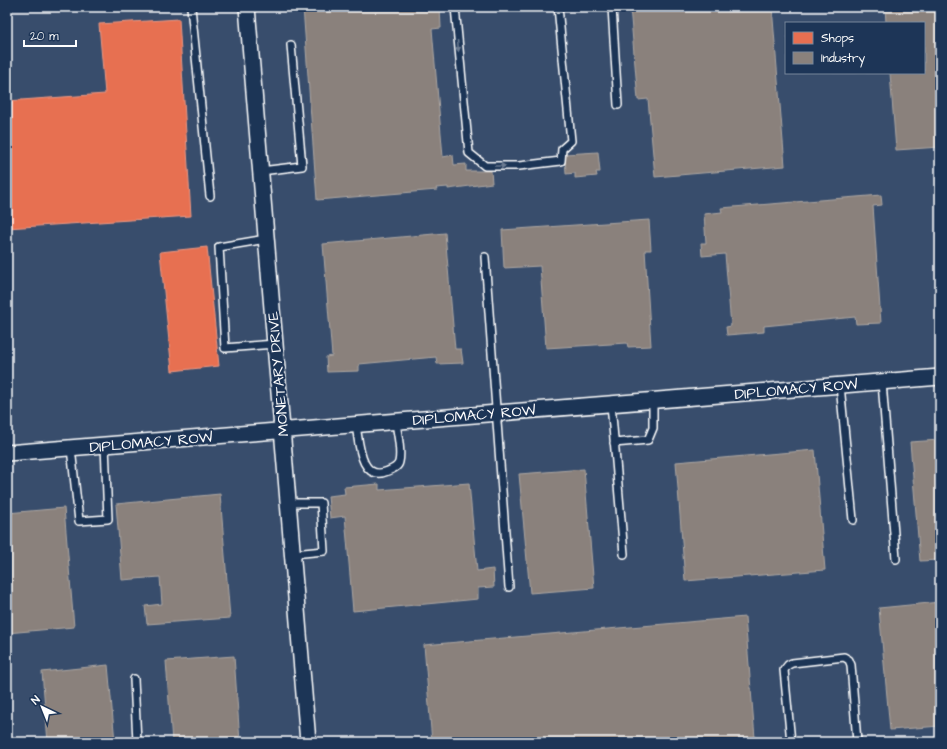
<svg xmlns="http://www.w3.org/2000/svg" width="947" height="749" font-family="'Architects Daughter',sans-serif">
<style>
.built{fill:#394e6c;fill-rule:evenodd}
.shops{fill:#e76f51;stroke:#ee9a85}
.industry{fill:#8a817c;stroke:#ada7a3}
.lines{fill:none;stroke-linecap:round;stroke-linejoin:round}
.service-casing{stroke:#fff;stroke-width:10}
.minor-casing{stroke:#fff;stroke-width:18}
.service{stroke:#1d3557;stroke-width:7}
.minor{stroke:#1d3557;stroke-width:15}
.oneway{fill:#6c7c92}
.labels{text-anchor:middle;stroke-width:4;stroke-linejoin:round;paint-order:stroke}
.street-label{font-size:15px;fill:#fff;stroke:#1d3557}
</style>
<rect width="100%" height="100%" fill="#2a4161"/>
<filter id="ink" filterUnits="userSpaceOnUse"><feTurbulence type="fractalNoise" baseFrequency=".025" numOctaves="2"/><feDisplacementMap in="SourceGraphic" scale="8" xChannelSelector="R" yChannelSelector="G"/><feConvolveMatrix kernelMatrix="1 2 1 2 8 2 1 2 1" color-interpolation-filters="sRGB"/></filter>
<g filter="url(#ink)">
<path class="built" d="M7,7H940V742H7ZM786,23H924V73H786Z"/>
<path class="shops" d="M179,19L191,216L7,228V101L105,94L99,24Z
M207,247L219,366L172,371L160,252Z"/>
<path class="industry" d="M303,7H440L441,28L432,29L443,157L453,155L454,165L466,164V171H491L492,183L448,189V187L436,188L437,190L317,200Z
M630,7H772L785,166L655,177L648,99L638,100Z
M885,7H940V147L896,150L890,73H924V23H886Z
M598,152L600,172H596L597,176L575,178V173L566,174L565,154Z
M881,195L882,205L873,206L881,323L856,324L855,317L764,326V332L727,335L726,327L731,326L725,254L702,256L701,243H706L704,214L722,212L721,208Z
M649,220L651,250H645L651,346L628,347L627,343L546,348L540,266L504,268L502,230Z
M445,233L455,349H461L463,363L437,364L436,357L359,364V371L327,372L326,357L332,356L323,244Z
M940,440V560L920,561L910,442Z
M815,450L825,570L685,581L676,462Z
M584,469L594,588L530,593L519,474Z
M469,483L477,571L493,569L494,587L478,588V599L353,611L345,516L330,518L328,496L345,494L344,487L379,484V490Z
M220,494L230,618L147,624L145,606L162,604L160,577L122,580L116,504Z
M64,508L74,627L7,633V513Z
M940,602V726L890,730L879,608Z
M745,617L755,738L709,742H432L424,645Z
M234,656L240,742H172L166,661Z
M108,665L115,742H48L42,672Z"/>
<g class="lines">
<defs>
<path id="service" d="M191,7L210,196
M455,7L469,153L485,166H519L561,161L562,149L571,141L558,7
M612,7L618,105
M261,171L302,166L291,45
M266,239L219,247L225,348L275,344
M485,257L509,587
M882,382L896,559
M840,385L853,520
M611,404L624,554
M356,425C359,442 360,483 388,471C393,469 398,467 399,462C402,450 397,433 396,422
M614,443L648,440L653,428V400
M71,448L79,521L108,519L105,445
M288,503H321L324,551L293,554
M134,679L137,742
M791,742L784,670L788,665L792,663L844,657L849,660L851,665L857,742"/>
<path id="minor" d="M247,7L308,742
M7,453L940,377"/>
</defs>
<use href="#service" class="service-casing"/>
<use href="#minor" class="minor-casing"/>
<use href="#service" class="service"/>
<use href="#minor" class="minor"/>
</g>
<defs><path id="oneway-solid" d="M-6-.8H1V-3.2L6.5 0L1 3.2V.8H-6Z"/></defs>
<g class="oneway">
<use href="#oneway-solid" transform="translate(458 46) rotate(85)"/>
<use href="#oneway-solid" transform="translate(500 166)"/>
</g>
</g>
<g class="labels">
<g class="street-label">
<text transform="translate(278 374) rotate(-95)" y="5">MONETARY DRIVE</text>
<text transform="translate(796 389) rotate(-5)" y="5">DIPLOMACY ROW</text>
<text transform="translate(474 415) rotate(-5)" y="5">DIPLOMACY ROW</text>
<text transform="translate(151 442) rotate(-5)" y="5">DIPLOMACY ROW</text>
</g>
</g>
<rect width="947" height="749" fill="none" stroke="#1d3557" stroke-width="24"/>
<rect x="12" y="12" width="923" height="725" fill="none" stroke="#fff" stroke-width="1.5" filter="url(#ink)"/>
<rect x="785" y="22" width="140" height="52" fill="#1d3557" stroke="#77869a"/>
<rect x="793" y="32" width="20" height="12" fill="#e76f51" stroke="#77869a"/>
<text x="821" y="42" font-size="12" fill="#ffffff">Shops</text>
<rect x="793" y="52" width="20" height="12" fill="#8a817c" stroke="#77869a"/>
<text x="821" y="62" font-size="12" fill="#ffffff">Industry</text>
<g transform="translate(42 707) rotate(317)" stroke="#1d3557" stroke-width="3" paint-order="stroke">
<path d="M0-3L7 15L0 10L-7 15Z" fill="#ffffff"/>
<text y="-6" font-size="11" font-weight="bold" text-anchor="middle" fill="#ffffff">N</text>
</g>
<path d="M24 40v6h52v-6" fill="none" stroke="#ffffff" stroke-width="2"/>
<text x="30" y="40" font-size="12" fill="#ffffff" stroke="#1d3557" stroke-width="3" paint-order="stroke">20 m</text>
</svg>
